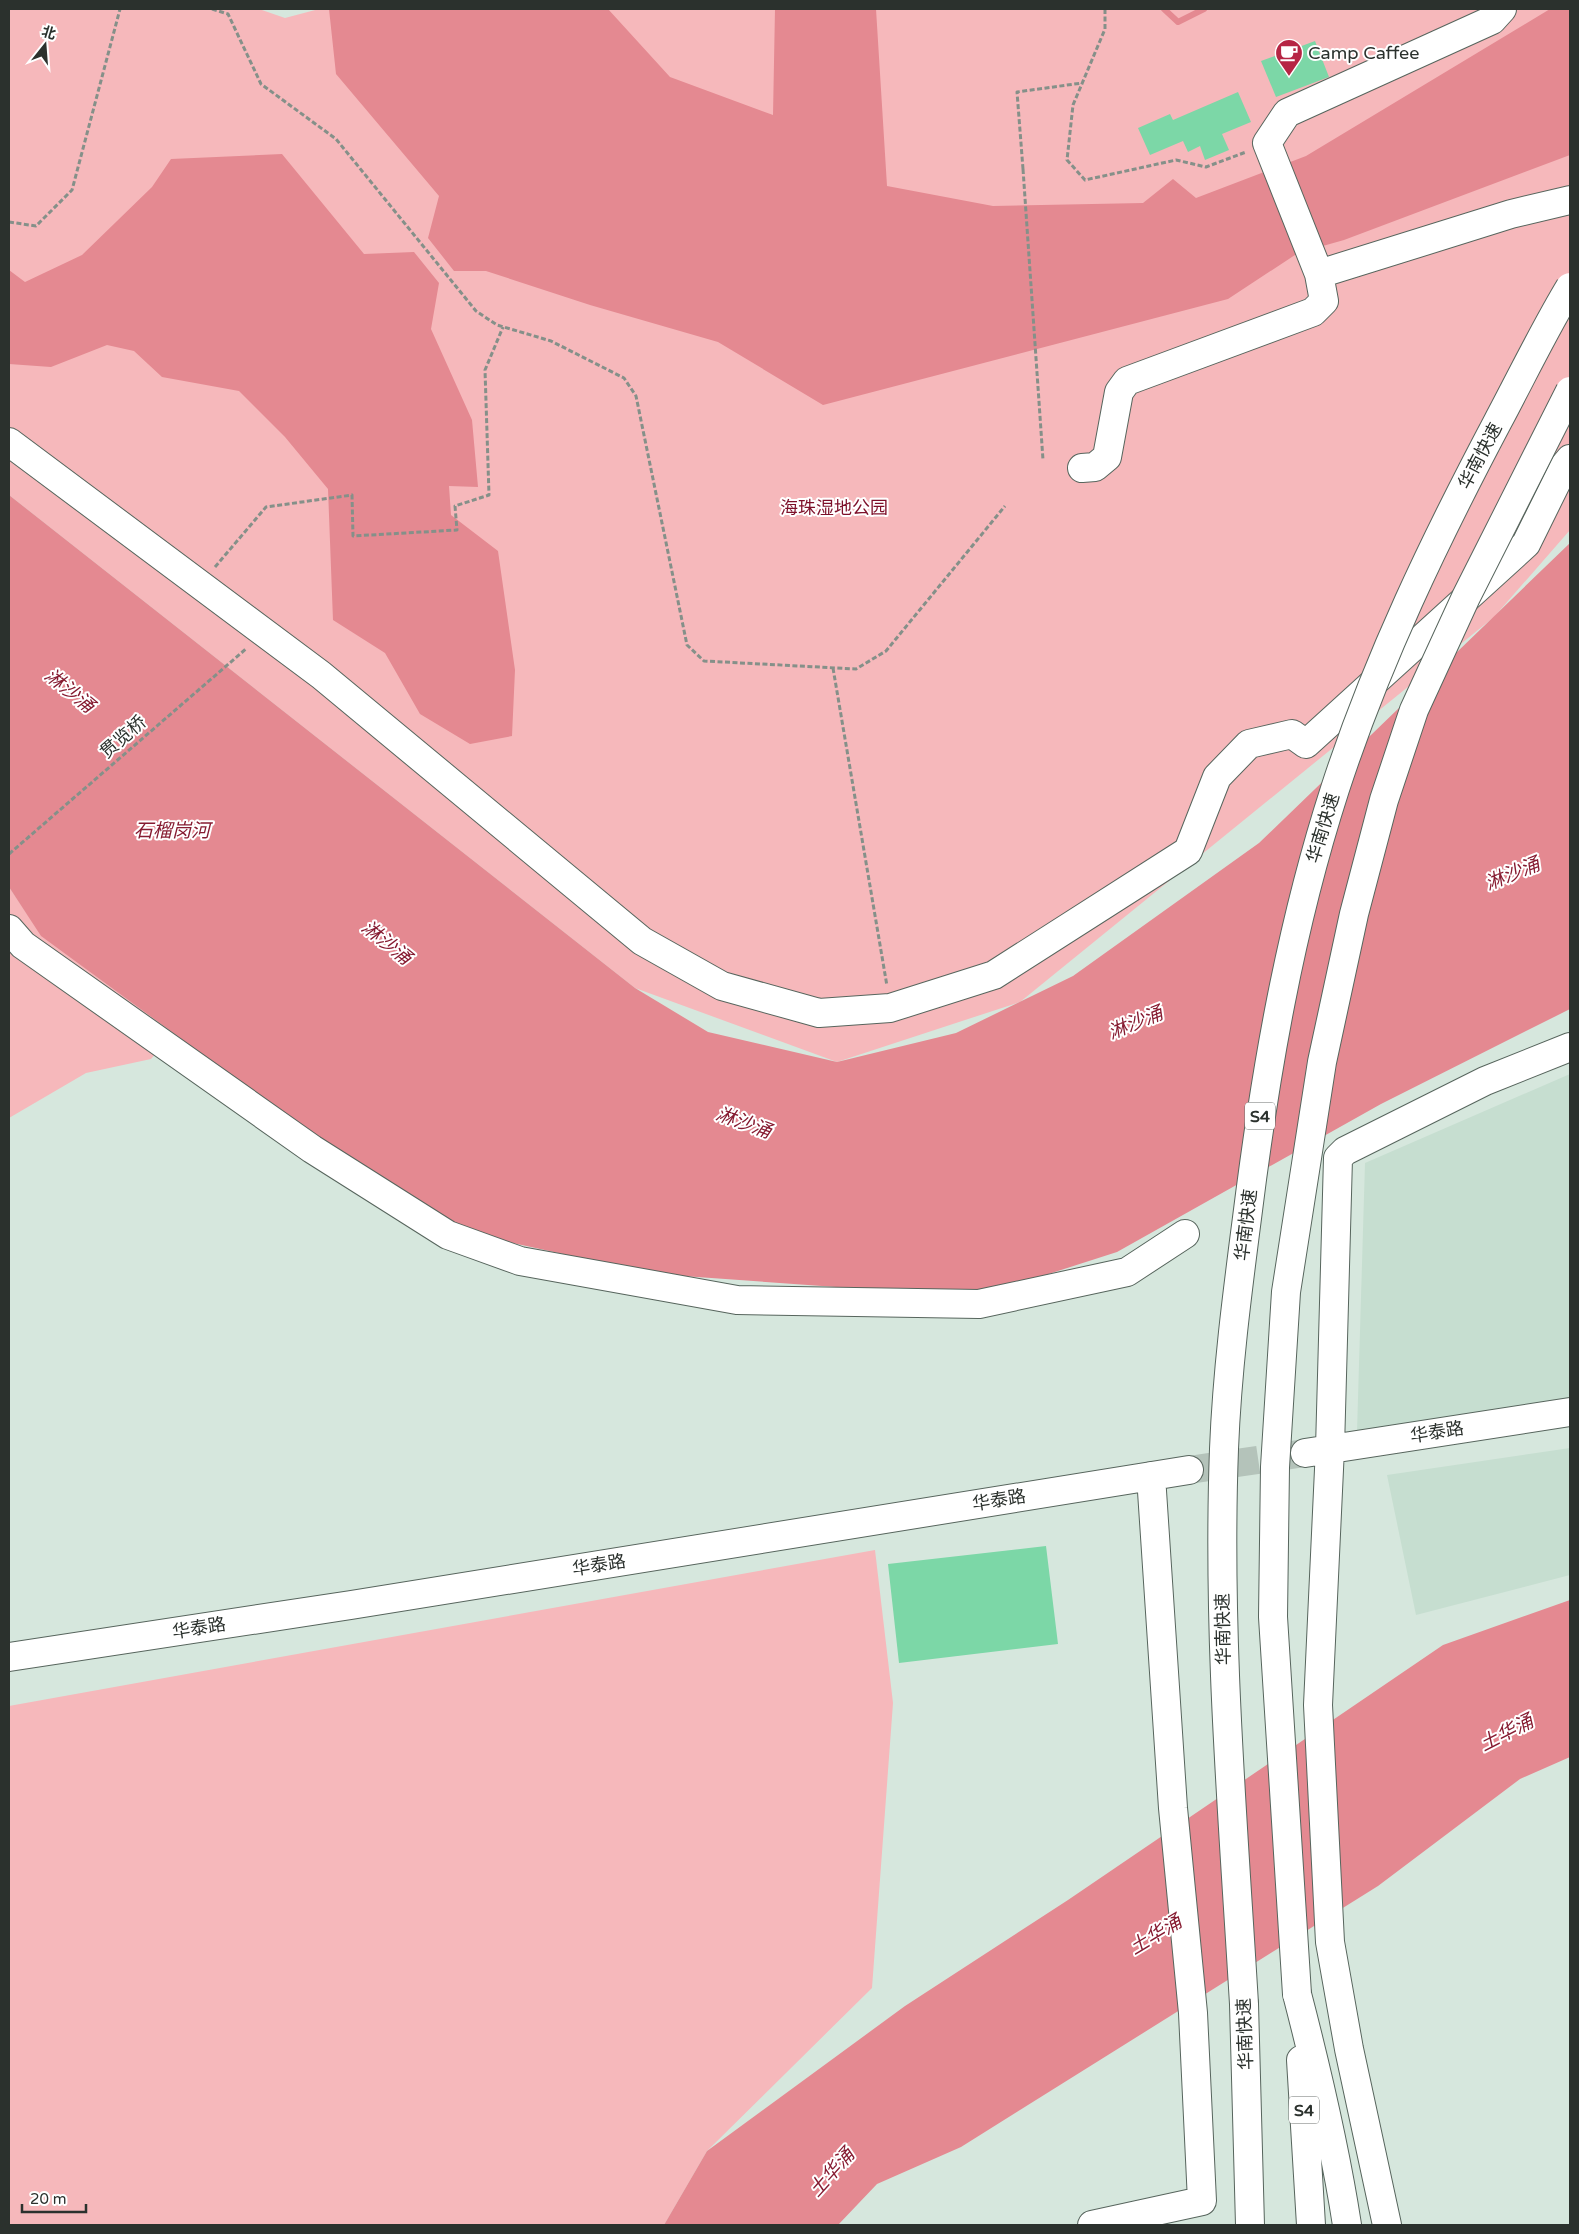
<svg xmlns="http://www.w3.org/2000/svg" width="1579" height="2234" font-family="'Varela Round','Noto Sans SC',sans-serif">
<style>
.built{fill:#c6ded0}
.green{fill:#f6b8bb}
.water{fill:#e48991}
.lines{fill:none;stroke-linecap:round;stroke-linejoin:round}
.stream{stroke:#e48991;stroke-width:6}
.building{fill:#7cd7a7}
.minor-tunnel{stroke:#b4c3ba;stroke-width:28;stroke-dasharray:28 14;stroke-linecap:butt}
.minor-casing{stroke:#57655d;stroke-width:30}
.highway-casing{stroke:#57655d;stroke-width:30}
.path{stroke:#859089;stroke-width:3;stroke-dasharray:5 2.5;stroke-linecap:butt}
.minor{stroke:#fff;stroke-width:28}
.highway{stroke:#fff;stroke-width:28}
.highway-bridge-casing{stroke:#57655d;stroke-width:30;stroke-linecap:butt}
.path-bridge{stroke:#859089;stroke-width:3;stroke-dasharray:5 2.5;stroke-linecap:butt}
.highway-bridge{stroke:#fff;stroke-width:28}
.labels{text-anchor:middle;stroke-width:4;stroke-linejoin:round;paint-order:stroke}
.shield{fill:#fff;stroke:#6b6f6c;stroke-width:1}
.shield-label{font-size:16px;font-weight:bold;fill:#2b312d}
.poi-label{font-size:18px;fill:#2b312d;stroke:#fff;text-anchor:start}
.street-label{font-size:18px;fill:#2b312d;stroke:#fff}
.park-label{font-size:18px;fill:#7d102a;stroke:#fff}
.water-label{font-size:19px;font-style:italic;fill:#861b31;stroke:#fff}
</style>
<rect width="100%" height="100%" fill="#d6e7dd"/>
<path class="built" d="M1570,1074V1398L1357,1432L1365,1163Z
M1570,1448V1575L1416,1615L1387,1475Z"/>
<path class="green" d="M9,9H259L285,18L319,9H1570V530L1494,617L1020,1002L837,1062L635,988L9,495Z
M9,887L42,936L173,1033L151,1059L86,1073L9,1118Z
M875,1550L893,1703L872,1988L707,2151L664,2225H9V1706Z"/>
<path class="water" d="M329,9H608L670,77L773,115L775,9H876L887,186L993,206L1143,203L1173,179L1196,198L1306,156L1550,9H1570V155L1344,240L1298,253L1228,299L823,405L718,342L590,305L486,271H454L428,238L439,196L336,74Z
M282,154L364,254L414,252L439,283L431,329L472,420L478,487L449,486L451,515L498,551L515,670L512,736L470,744L420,714L385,653L333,620L328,489L285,437L239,391L162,377L134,351L107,345L51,367L9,364V270L25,282L82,255L152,187L171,159Z
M9,495L635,988L708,1032L837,1062L956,1033L1073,976L1259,843L1570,543V1009L1381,1104L1117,1252L977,1297L655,1274L476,1235L353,1165L41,936L9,887Z
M1570,1600V1757L1520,1779L1378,1886L961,2147L877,2184L838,2225H664L707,2151L905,2006L1068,1900L1443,1645Z"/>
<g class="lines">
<path class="stream" d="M1164,9L1178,22L1204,9"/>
</g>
<path class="building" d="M1315,41L1329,77L1276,97L1261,61Z
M1238,92L1251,122L1222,134L1229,150L1205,160L1200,146L1188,152L1183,141L1150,155L1138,128L1170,114L1173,120Z
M1046,1546L1058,1644L899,1663L888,1564Z"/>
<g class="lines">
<path class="minor-tunnel" d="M1189,1470L1305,1453"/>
<defs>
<path id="minor" d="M1502,9L1492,20L1287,113L1267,143L1319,274L1511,214L1570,200
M9,442L321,675L642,941L722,986L819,1013L890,1008L994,975L1188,851L1217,777L1249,744L1292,734L1306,744L1526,544L1565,465L1570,459
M1082,468L1095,467L1107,457L1119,392L1127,381L1313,312L1324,301L1319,274
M9,929L23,945L312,1149L448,1235L520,1261L737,1300L979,1304L1127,1272L1185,1234
M1305,1453L1570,1412
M9,1657L351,1605L1189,1470
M1092,2225L1202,2201L1193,2013L1173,1808L1151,1476
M1387,2225L1349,2049L1330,1942L1318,1705L1330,1448L1338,1158L1345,1151L1485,1081L1570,1047"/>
<path id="highway" d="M1297,1994C1317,2071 1335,2147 1347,2225
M1244,2004L1250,2225
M1301,2060L1311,2225"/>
</defs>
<use href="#minor" class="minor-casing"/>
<use href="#highway" class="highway-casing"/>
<path class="path" d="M212,9L228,14L261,84L336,139L476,311L497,325L551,341L624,378L636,396L687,645L704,661L856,669L886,651L1005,506
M1105,9V29L1073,105L1067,160L1085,180L1176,160L1206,167L1246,152
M1023,169L1017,92L1082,83
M9,222L36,226L72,190L120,9
M215,567L266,507L352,495L353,536L457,530L455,506L489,495L485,370L503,327
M833,668L887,986
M9,854L247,648"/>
<use href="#minor" class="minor"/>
<use href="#highway" class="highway"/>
<defs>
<path id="highway-bridge" d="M1297,1994L1273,1617L1275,1467L1286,1292L1322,1062L1354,914L1384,800L1414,710L1466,597L1570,391
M1244,2004C1233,1819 1217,1635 1224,1449C1227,1372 1237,1295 1247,1218C1265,1073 1290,928 1335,789C1377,660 1435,540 1498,421C1522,376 1544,330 1570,287"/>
</defs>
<use href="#highway-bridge" class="highway-bridge-casing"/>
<path class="path-bridge" d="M1023,169L1043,460"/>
<use href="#highway-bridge" class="highway-bridge"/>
</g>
<defs>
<symbol id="cafe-pin" viewBox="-11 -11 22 30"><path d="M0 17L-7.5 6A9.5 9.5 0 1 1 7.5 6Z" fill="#b62544" stroke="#fff"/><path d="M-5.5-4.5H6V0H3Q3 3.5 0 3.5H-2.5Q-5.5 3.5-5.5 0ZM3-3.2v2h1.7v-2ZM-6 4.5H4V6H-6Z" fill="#fff"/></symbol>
</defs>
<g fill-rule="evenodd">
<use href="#cafe-pin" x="1273" y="37" width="32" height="43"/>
</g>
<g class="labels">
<g class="shield">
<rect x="1245" y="1102.5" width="30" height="27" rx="4"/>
<rect x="1289" y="2096.5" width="30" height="27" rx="4"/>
</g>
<g class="shield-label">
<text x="1260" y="1122">S4</text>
<text x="1304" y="2116">S4</text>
</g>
<g class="poi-label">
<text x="1308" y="59">Camp Caffee</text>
</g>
<g class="street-label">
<text transform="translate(1480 456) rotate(-62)" y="6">华南快速</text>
<text transform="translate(123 737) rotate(-41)" y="6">贯览桥</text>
<text transform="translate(1323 828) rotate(-73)" y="6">华南快速</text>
<text transform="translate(1246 1225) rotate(-83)" y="6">华南快速</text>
<text transform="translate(1437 1432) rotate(-9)" y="6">华泰路</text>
<text transform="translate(999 1500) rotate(-9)" y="6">华泰路</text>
<text transform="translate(599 1565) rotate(-9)" y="6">华泰路</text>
<text transform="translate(199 1628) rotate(-9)" y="6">华泰路</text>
<text transform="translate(1223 1629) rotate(-91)" y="6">华南快速</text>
<text transform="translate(1245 2034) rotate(-92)" y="6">华南快速</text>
</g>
<g class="park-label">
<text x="834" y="514">海珠湿地公园</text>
</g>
<g class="water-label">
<text transform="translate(70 690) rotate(39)" y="7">淋沙涌</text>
<text x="172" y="837">石榴岗河</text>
<text transform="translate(1512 873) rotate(-22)" y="7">淋沙涌</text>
<text transform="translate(387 942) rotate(39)" y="7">淋沙涌</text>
<text transform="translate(1135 1022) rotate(-22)" y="7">淋沙涌</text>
<text transform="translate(744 1122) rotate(20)" y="7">淋沙涌</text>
<text transform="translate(1506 1732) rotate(-27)" y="7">土华涌</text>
<text transform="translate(1155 1934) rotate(-31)" y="7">土华涌</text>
<text transform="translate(831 2172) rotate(-48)" y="7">土华涌</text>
</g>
</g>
<rect width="1579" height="2234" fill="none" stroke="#2b312d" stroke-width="20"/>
<g transform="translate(45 45) rotate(17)" stroke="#ffffff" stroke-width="4" paint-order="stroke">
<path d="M0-4L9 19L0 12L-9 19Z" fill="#2b312d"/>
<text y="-8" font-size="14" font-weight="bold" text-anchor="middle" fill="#2b312d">北</text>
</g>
<path d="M22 2204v8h64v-8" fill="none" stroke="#2b312d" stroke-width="2.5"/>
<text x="30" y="2204" font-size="15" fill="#2b312d" stroke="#ffffff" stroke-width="4" paint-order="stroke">20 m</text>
</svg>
